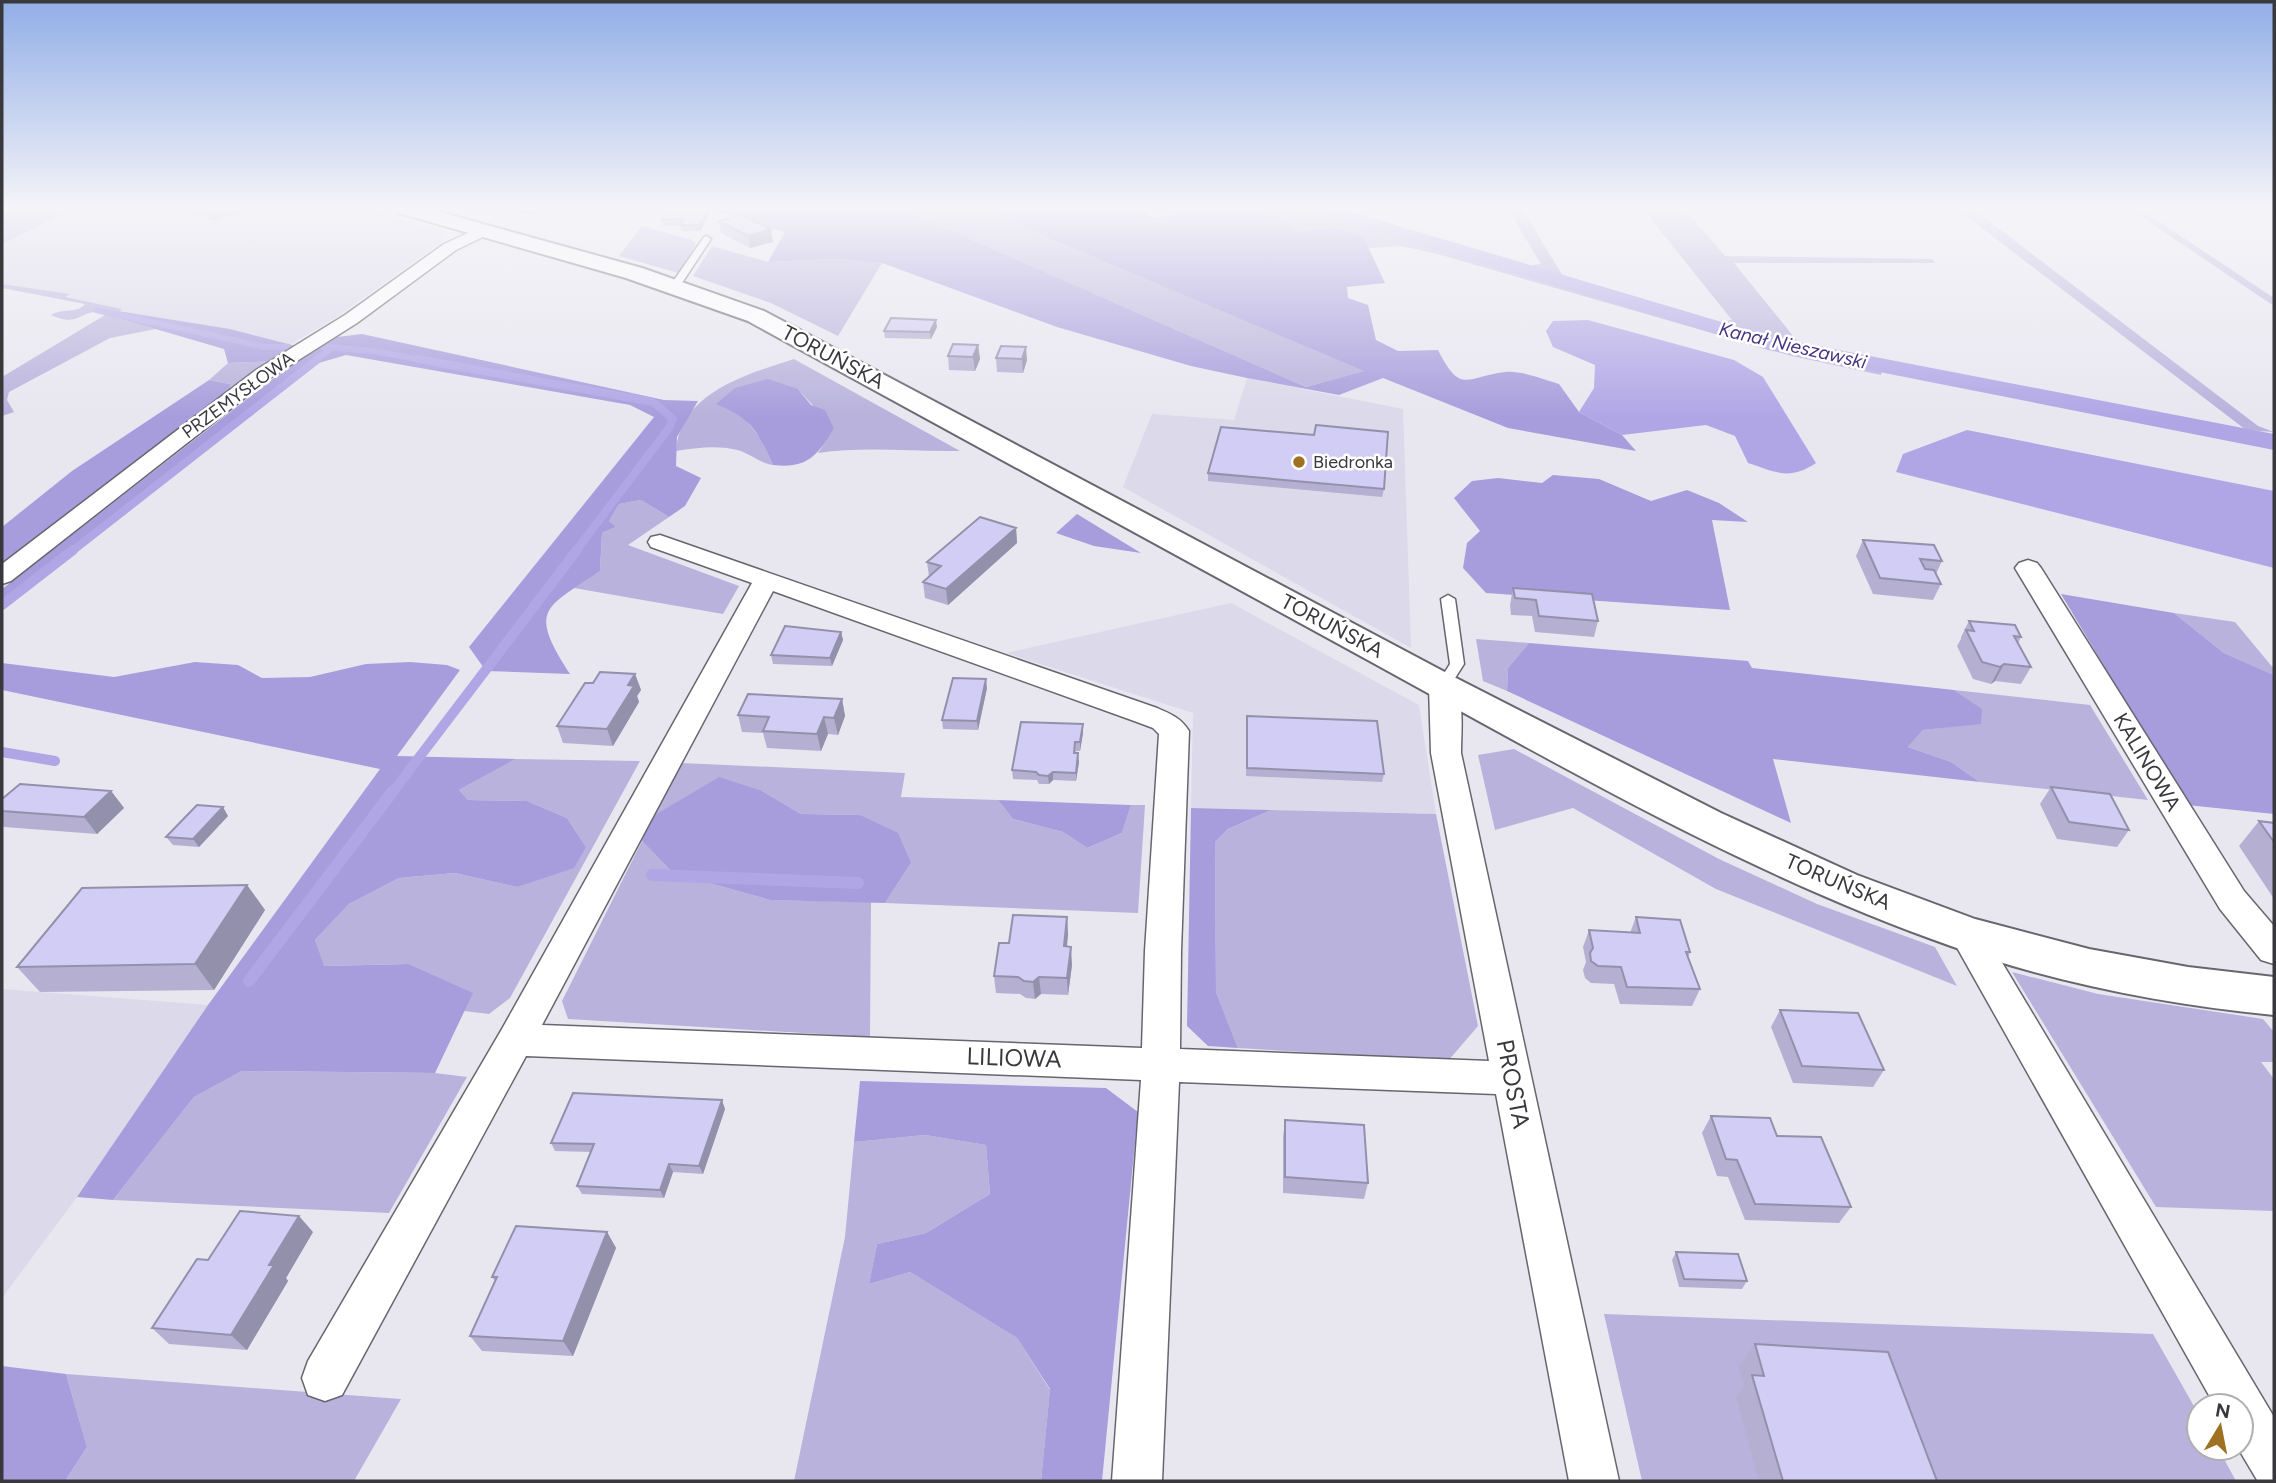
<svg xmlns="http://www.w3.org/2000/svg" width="2276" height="1483" font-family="Figtree,sans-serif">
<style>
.built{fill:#dbd9ea}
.green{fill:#b8b2dc}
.forest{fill:#a79ddc}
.water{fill:#b0a6e6}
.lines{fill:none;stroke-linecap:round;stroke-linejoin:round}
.stream-far3{stroke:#b0a6e6;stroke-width:6}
.stream-far2{stroke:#b0a6e6;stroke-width:8}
.stream-far1{stroke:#b0a6e6;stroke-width:10}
.stream{stroke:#b0a6e6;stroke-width:12}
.canal{fill:#b0a6e6;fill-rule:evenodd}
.service-casing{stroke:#67666e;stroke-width:3}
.minor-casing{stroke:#67666e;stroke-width:3}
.secondary-casing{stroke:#67666e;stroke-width:4}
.service{fill:#fff;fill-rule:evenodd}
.minor{fill:#fff;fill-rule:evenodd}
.secondary{fill:#fff;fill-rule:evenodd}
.wall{fill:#b5b0d2}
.shaded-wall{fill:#9390ab}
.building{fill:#d2cdf4;stroke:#9390ab;stroke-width:2}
.poi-dot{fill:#9f7223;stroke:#fff;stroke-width:2.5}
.labels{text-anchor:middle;stroke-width:5;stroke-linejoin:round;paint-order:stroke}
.far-street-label{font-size:18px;fill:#39383c;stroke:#fff}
.far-poi-label{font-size:18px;fill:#39383c;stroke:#fff;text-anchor:start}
.far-water-label{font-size:19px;font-style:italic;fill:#483580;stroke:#fff}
.street-label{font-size:21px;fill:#39383c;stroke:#fff}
.near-street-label{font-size:24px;fill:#39383c;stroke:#fff}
</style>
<rect width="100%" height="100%" fill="#e8e7f0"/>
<path class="built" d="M72,209H369L445,231L442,242L332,320L289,345L230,329L118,311L121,309L64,297L68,294L2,284V244Z
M1247,378L1403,409L1411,648L1123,487L1152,414L1234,420Z
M1231,603L1419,705L1436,814L1191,808L1193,713L1006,653Z
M2,989L208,1005L77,1197L2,1298Z"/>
<path class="green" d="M2,209H72L2,244Z
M902,209H980L1365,371L1306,387Z
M1242,209H1340L1526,266L1541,264L1508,209H1522L1563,276L1721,322L1732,320L1643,209H1684L1725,256L1932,259L1935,263H1734L1798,342L1884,360L1881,375L1792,356L1434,253L1401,246L1369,248L1363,236L1334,227L1298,232L1285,218Z
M1957,209H1973L2258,426L2274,432L2246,430Z
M2130,209H2140L2274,298V306Z
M642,226L692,240L696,244L678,273L619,256Z
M712,246L768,262L837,259L882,263L838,336L771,303L693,276Z
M2,284L70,294L65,297L122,309L112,316L156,329L110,338L9,392L7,400L14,412L2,416V377L105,315L103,312C77,310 81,328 51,315C62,308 77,314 85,304L2,288Z
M794,359L960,451C912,452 866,446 818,453L834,429L798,389L742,415L761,439L773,465C759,463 750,453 737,450C717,445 696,448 676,451C680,393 747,374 794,359Z
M276,361L231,393L230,384L209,380L228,363Z
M641,500L669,517L628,545L739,586L723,614L574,588L600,571L602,533L616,527L609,521L619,504Z
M2174,613L2235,622L2274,669V675L2224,653Z
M1476,639L1529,643L1508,668L1507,691L1483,681Z
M1954,690L2090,705L2148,800L1980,782L1951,762L1908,747L1923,730L1981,723V709Z
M1514,749L1719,859L1817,904L1935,947L1957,986L1716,889L1573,808L1495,830L1478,755Z
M516,759L640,761L510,998L489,1014L464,1011L472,993L409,964L323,966L315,940L349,904L399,878L455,873L517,887L586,847L567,818L527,801L468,800L459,790Z
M681,763L905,773L901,797L998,800L1013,819L1063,832L1087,848L1122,833L1131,805H1145L1138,913L885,903L911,863L860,815L801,814L762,791L650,818Z
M1271,810L1436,814L1478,1026L1448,1061L1238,1048L1216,992L1215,842L1228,829Z
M642,841L673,873L770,900L871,902L870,1037L568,1019L562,1001Z
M2012,972L2098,994L2263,1019L2274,1032V1062H2261L2274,1079V1211L2156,1207Z
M242,1071L435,1073L467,1077L389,1213L113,1200L194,1097Z
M925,1135L986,1145L990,1194L926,1233L877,1244L869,1284L910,1272L1017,1338L1050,1390L1041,1481H794L845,1237L854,1142Z
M1604,1314L2153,1334L2199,1415V1448H2218L2236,1481H1642Z
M66,1374L401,1399L354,1481H65L87,1447Z"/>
<path class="forest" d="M708,209H902L1306,387L1364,371L980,209H1143L1151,217L1168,216L1177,209H1242L1285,218L1298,232L1334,227L1363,236L1385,283L1347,287L1348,298L1368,305L1376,340L1398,351L1438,350C1461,395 1465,377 1505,372C1521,370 1544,380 1559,384L1579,412L1622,435L1636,451L1508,428L1383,378L1339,395L1247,378L1191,366L1057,327L882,263L837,259L768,262L785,232Z
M118,311L230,329L296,346L276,361L228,363L224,349L111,316Z
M362,334L664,400L698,401L677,437L676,466L701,478L685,506L669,517L641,500L619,504L609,521L616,527L602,533L600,571C544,609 528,609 570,674L486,671L469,647L654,417L630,405L346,355L312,365L2,605V589L314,347L320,348L337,337Z
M768,379L798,389L811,405L825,410L834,429C817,456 807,469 773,465C757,430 752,419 716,404L735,388Z
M209,380L230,384L231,393L2,568V527L72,471Z
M1553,475L1599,479L1651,501L1687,490L1719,503L1748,522L1712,520L1730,610L1486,593L1463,568L1467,543L1480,531L1454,498L1472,481L1498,478L1542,483Z
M1077,514L1141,553L1094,546L1056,533Z
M2061,594L2174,613L2224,653L2274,675V814L2187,805Z
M1529,643L1748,661L1752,668L1954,690L1982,709L1981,724L1923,730L1908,747L1951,762L1980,782L1773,759L1791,823L1507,691L1508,668Z
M195,662L238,665L262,678L310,677L366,664L410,662L447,665L460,670L397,756L516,759L459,790L468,800L527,801L567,818L586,847L574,868L517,887L455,873L399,878L349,904L315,940L324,966L409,964L473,993L435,1073L242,1071L194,1097L113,1200L77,1197L208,1005L380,769L2,690V663L114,677Z
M719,777L762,791L801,814L860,815L898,833L911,863L885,903L770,900L673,873L642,841L650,818Z
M998,800L1130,805H1131L1122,833L1087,848L1063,832L1013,819Z
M1191,808L1271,810L1228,829L1215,842L1216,992L1238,1048L1208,1046L1187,1026Z
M860,1081L1106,1088L1138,1112L1102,1481H1041L1050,1389L1017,1338L910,1272L869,1284L877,1244L926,1233L990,1194L986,1145L925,1135L854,1142Z
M2,1366L66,1374L87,1447L65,1481H2Z"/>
<path class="water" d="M1588,320L1734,360L1763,377L1816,463C1789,481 1776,472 1748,463L1735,436L1706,425L1622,435L1579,412L1594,388L1595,365L1553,347L1546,331L1553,321Z
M1967,430L2274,491V568L1896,472L1903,454Z"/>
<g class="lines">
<path class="stream-far3" d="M96,310L265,347H287
M324,347L374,351L428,361
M315,361L333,347"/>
<path class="stream-far2" d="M418,359L653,402L673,419L669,428L575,552
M71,552L318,359"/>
<path class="stream-far1" d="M2,605L73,550
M2,752L55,761
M392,793L577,550"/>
<path class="stream" d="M652,875L858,883
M249,981L393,791"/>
<path class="canal" d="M1312,209H1342L1772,337L2274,434V450L1768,350L1314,213Z"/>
<defs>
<path id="service" d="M707,236L711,239L680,286L672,288L670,286L704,237Z
M1448,595L1455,599L1464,664L1448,689L1443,691L1436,686L1450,664L1441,599Z"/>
<path id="minor" d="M485,225L491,227L493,230L491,233L456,250L357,323L270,378L11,581L2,584V564L256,370L345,315L444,244Z
M660,535L1157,708C1171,714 1181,718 1189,731L1181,951L1180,1049L1489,1061L1431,753L1429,686L1433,680L1443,677L1453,680C1465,698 1461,731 1461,753L1619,1481H1569L1496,1094L1179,1082L1162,1481H1112L1141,1080L526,1056L342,1395L325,1401L308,1395L302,1378L308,1361L502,1029L752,583L651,547L648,542L651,537ZM773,591L1137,722L1153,728L1159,734L1145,951L1142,1048L542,1025Z
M2028,560L2037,563L2041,568L2244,891L2274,926V964L2261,960L2220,909L2015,568L2019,563Z
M1967,921L1979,924L2274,1417V1481L2257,1480L2238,1448H2241V1406H2215L1955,944L1950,934L1955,924Z"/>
<path id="secondary" d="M396,209H429L642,268L764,311L1456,678L1721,813L1857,875L1975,919L2089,949L2188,967L2274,977V1015C2165,1004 2055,983 1951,946C1746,874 1556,763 1366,659C1160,546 954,434 748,321L626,278L399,213Z"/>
</defs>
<use href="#service" class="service-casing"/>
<use href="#minor" class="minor-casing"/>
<use href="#secondary" class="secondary-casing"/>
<use href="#service" class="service"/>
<use href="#minor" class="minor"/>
<use href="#secondary" class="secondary"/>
</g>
<path class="wall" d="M176,209H252L213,221Z
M516,209H546L531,215L517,212Z
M668,209H686L709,215L700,231H682L680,225L663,226L662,220Z
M719,221L773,242L750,248L721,233Z
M937,327L931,339L885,338L884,331Z
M978,345L980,359L975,371L949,370L948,356Z
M1001,346L1027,360L1023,373L997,372L996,358Z
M1208,473L1384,489L1382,497L1208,481Z
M1016,528L1017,543L948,605L925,598L923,582L929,577L927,562Z
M1863,540L1942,561L1936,574L1941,584L1933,600L1873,594L1856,556Z
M1513,588L1598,621L1594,637L1535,632L1532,616L1511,615L1510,605Z
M1969,621L2021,637L2018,643L2031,667L2021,684L1995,681L1991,684L1973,679L1957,646L1961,639V637Z
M841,632L843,640L832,666L773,664L771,655Z
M635,674L641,690L637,696L639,702L613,746L563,743L557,726L593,683Z
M987,688L978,730L943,729L942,720Z
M842,699L845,716L838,735L828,734L821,751L767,748L763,733L742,732L738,715Z
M1247,716L1384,774L1382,782L1246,776Z
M1083,724V733L1080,751H1076L1075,753L1079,762L1076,781L1053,780L1049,784H1039L1037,780L1013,779L1012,770Z
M2051,787L2129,830L2117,847L2057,839L2040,804Z
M111,791L124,808L97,834L4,827L2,824V799Z
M228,816L199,847L173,845L166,837Z
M2259,821L2274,823V899L2239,846Z
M247,885L265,910L214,990L40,992L17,967Z
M1067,917L1068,934L1067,947L1072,965L1068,995L1041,994L1035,999L1026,998L1020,994L996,993L994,976L1009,943Z
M1636,917L1690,952L1688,958L1700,989L1692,1006L1620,1004L1614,984L1591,983L1585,978L1583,970L1586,962L1583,947L1589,930L1630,933Z
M1780,1010L1884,1070L1873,1087L1793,1083L1771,1027Z
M725,1109L703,1174L673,1172L664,1198L582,1194L577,1186L591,1152L555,1151L551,1143Z
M1711,1116L1851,1207L1839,1223L1745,1220L1728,1177L1717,1176L1702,1133Z
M1285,1120L1368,1183L1364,1199L1283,1193V1137Z
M313,1232L286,1278L288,1281L247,1350L169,1344L152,1328L208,1260Z
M607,1232L616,1248L573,1356L482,1351L470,1336L495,1281L492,1277Z
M1676,1252L1747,1281L1742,1289L1679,1287L1672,1260Z
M1755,1344L1937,1481H1759L1736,1397L1744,1386L1739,1367Z"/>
<path class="shaded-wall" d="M208,209H252L213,221Z
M530,209H546L531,215Z
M708,209L709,215L700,231L699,225Z
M771,229L773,242L750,248L748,236Z
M936,320L937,327L931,339L930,332Z
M978,345L980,359L975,371L973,357Z
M1026,347L1027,360L1023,373L1022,359Z
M1016,528L1017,543L948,605L946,589Z
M841,632L843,640L832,666L830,658Z
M2004,664L1995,681L1991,684L2000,667Z
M635,674L641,690L637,696L639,702L613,746L607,729L628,685Z
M986,679L987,688L978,730L977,721Z
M842,699L845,716L838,735L834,718Z
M824,717L828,734L821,751L817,734Z
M1083,724V733L1080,751V742Z
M1078,753L1079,762L1076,781V773Z
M1053,772V780L1049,784L1048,776Z
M111,791L124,808L97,834L84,817Z
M223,807L228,816L199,847L193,839Z
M247,885L265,910L214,990L195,964Z
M1067,917L1068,934L1065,964L1064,946Z
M1071,947L1072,965L1068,995L1067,978Z
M1039,977L1041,994L1035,999L1033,982Z
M722,1100L725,1109L703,1174L699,1166Z
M669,1164L673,1172L664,1198L660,1190Z
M299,1216L313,1232L286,1278L288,1281L247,1350L231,1335L269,1265Z
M607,1232L616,1248L573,1356L563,1341Z"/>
<path class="building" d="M668,209L684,210L708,209L699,225H680L684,219L662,220Z
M741,215L771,229L748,236L719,221Z
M891,318L936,320L930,332L884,331Z
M953,344L978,345L973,357L948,356Z
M1001,346L1026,347L1022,359L996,358Z
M1316,425L1388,432L1384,489L1208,473L1221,427L1314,435Z
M980,517L1016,528L946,589L923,582L941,566L927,562Z
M1863,540L1934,545L1942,561L1920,559L1925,569L1934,570L1941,584L1880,578Z
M1513,588L1592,594L1598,621L1539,616L1536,600L1515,598Z
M1969,621L2015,625L2021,637L2014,636L2031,667L2004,664L2000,667L1982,662L1966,630L1974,631Z
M785,626L841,632L830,658L771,655Z
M600,672L635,674L628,685L634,686L607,729L557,726L585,683H593Z
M953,678L986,679L977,721L942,720Z
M748,694L842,699L834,718L824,717L817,734L763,731L769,717L738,715Z
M1247,716L1377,721L1384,774L1247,768Z
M1021,722L1083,724L1080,742H1075L1074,753H1078L1076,773L1053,772L1048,776L1039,775L1036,772L1012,770Z
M20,784L111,791L84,817L2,811V799Z
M2051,787L2110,794L2129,830L2069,822Z
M197,805L223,807L193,839L166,837Z
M2259,821L2274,823V842Z
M247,885L195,964L17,967L82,888Z
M1013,915L1067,917L1064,946L1071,947L1067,978L1039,977L1033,982L1024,981L1018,977L994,976L999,943H1009Z
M1636,917L1680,920L1690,952H1686L1700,989L1627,987L1621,967L1598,966L1591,961L1590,953L1593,948L1589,930L1640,933Z
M1780,1010L1858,1013L1884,1070L1802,1066Z
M573,1093L722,1100L699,1166L669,1164L660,1190L577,1186L594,1144L551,1143Z
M1711,1116L1770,1118L1777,1136L1821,1137L1851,1207L1755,1204L1737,1160L1726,1159Z
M1285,1120L1364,1125L1368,1183L1285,1177Z
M240,1211L299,1216L269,1265H274L231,1335L152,1328L197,1259L208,1260Z
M516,1226L607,1232L563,1341L470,1336L497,1277H492Z
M1676,1252L1738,1254L1747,1281L1684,1279Z
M1755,1344L1888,1352L1937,1481H1783L1752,1375L1764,1376Z"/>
<linearGradient id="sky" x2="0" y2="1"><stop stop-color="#91aee7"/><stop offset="0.5" stop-color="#f5f4f8"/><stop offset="1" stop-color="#f5f4f8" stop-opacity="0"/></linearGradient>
<rect width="2276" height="417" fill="url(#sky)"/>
<circle class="poi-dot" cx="1299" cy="462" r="7"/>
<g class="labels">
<g class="far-street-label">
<text transform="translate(238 395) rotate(-36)" y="6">PRZEMYSŁOWA</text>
</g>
<g class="far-poi-label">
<text x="1313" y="468">Biedronka</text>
</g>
<g class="far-water-label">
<text transform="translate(1793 345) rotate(13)" y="7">Kanał Nieszawski</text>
</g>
<g class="street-label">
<text transform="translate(833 357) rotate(28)" y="7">TORUŃSKA</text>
<text transform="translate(1332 626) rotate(28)" y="7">TORUŃSKA</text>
<text transform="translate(2147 762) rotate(59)" y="7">KALINOWA</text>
<text transform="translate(1838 882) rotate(23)" y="7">TORUŃSKA</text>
</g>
<g class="near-street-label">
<text transform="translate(1014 1058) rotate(2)" y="8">LILIOWA</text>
<text transform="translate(1513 1084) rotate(79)" y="8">PROSTA</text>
</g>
</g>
<rect width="2276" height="1483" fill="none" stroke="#39383c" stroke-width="7"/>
<g transform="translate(2220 1427) rotate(10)"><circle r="33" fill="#ffffff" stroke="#b0afb1" stroke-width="2"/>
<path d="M0-5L12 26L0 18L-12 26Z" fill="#9f7223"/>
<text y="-10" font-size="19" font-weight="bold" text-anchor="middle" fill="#39383c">N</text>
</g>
</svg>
